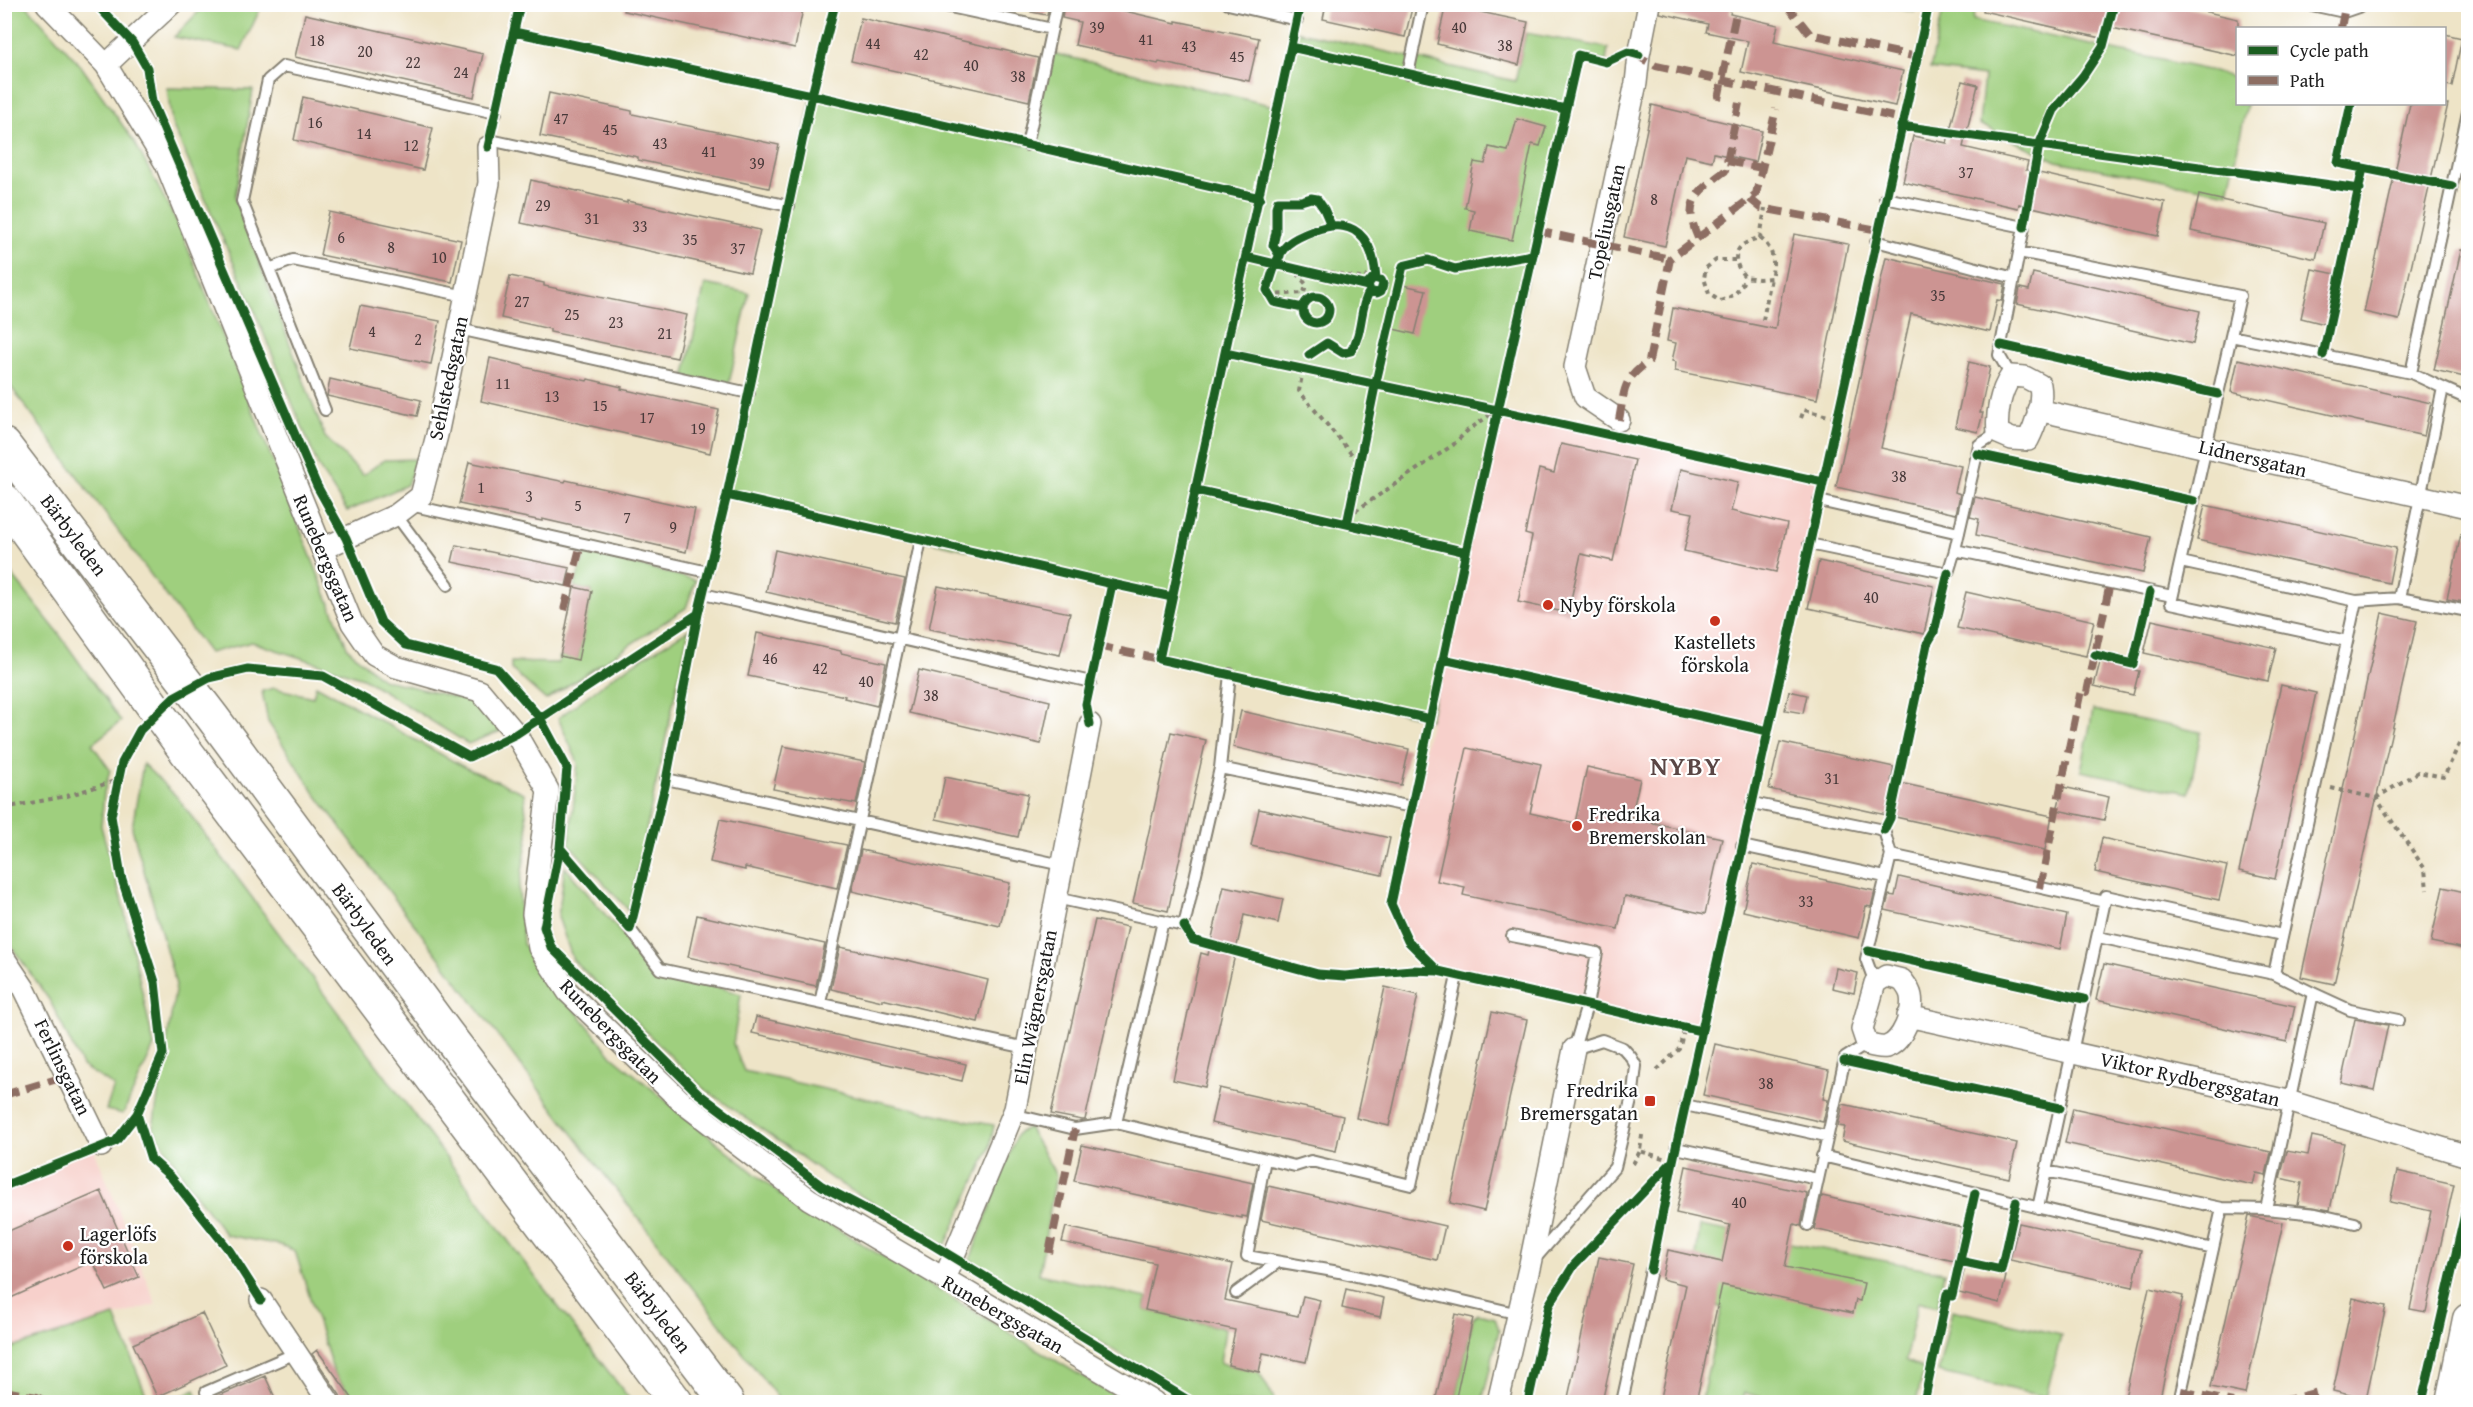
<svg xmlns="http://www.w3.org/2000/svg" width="2473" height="1407" font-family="'Gentium Book Plus',serif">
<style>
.built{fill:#f7d0cb}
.green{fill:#9fcf7e;stroke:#5e764d;stroke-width:1.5}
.building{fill:#cc9492}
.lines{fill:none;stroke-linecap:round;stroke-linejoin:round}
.lane-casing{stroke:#858072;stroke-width:14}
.street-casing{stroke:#858072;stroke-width:24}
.secondary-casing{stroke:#858072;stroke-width:33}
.primary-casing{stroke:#858072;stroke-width:36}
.path{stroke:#858072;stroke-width:4;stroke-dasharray:4.5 4.5;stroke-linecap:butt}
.lane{stroke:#fff;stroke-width:10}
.street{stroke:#fff;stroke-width:21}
.secondary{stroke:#fff;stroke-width:30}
.primary{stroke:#fff;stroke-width:33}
.quiet{stroke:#8d6e63;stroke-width:8;stroke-dasharray:15 8;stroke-linecap:butt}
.cycleway-casing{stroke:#fff;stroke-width:13}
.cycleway{stroke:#1b5e20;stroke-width:9}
.poi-dot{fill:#c8321e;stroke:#fff;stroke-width:2}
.labels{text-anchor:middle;stroke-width:4.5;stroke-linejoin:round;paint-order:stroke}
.number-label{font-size:16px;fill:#483a3a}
.street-label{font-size:20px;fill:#1c1c1c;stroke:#fff}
.poi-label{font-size:20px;fill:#1c1c1c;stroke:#fff;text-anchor:start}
.district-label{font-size:26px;font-weight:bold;letter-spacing:1.5px;fill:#5a4645;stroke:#fff}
</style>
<rect width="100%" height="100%" fill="#fff"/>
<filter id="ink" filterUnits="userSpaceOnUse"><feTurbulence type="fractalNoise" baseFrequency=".0167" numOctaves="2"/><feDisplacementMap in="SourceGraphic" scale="12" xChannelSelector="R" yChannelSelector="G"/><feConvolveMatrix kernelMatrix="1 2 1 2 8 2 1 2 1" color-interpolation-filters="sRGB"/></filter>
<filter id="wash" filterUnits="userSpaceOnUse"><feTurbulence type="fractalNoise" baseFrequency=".008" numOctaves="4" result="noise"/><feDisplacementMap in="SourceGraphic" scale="24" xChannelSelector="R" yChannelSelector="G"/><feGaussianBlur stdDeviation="1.35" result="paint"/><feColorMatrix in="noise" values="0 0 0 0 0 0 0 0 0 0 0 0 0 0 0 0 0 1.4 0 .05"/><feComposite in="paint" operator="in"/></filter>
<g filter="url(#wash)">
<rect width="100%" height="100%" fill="#eee4c7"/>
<path class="built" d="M1497,410L1823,482L1701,1031L1438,971L1408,941L1391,904Z
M94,1149L156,1304L5,1350V1186Z"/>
<path class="green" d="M5,5H25L28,7L81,66L135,143L179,226L348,649L382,679L477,703L501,731L468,744L363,678L252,642L209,653L5,379Z
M205,5H262L241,50L174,37Z
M1879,5H1916L1914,12Z
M1975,5L1973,20L2213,71L2237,79L2238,104H2247L2228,193L2056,161L1979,124L1984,76L1930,69L1944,5Z
M1295,31L1515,81L1526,33L1608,48L1606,62L1578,56L1497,410L1430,719L1159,659L1172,597L727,495L812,95L1027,145L1047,52L1278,107Z
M167,88L253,90L235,198L325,437L363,475L384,460L416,459L407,485L347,511L319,468L249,298L172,124Z
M705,284L749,293L728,388L684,379Z
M586,552L696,580L686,608L546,700L511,669V662L558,663L560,656L578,659L592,591L574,587Z
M5,566L59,634L121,721L92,744L110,770L104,793L101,826L124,909L154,1046L123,1114L106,1110L114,1086L82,1066L50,1001L5,937Z
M689,629L629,911L569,844L578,763L558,718L615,675Z
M316,685L464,767L524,793L528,836L519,890L523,944L612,1056L782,1196L1125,1402H781L562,1120L314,792L268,722L262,691L274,688L313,697Z
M2093,710L2201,732L2189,793L2081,771Z
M143,764L177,797L536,1278L632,1402H355L334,1373L295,1251L281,1245L226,1235L185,1180L153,1128L176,985L132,828Z
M565,867L650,967L741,994L733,1044L744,1071L954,1118L994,1125L990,1148L945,1246L834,1180L703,1088L573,960L558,917Z
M1028,1127L1056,1175L1039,1274L1147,1298L1145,1310L1219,1327L1225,1330L1220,1363L1259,1372L1276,1402H1196L970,1260L1017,1134Z
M1700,1226L1944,1272L1938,1307L1918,1301L1905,1360L1924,1370L1916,1402H1779L1745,1393L1742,1402H1701L1722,1308L1691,1295Z
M1952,1310L2061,1335L2046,1397L1938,1372Z
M1478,1314L1495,1318L1499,1330L1482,1402H1455L1473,1318Z
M115,1316L149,1402H57L56,1400L47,1402H5V1350Z
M195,1390L200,1402H169Z"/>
<g id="blocks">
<path class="building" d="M625,4H804L795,48L624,11Z
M1032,4H1049L1047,15L1031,12Z
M1064,4H1095L1176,23V21L1259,38L1249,81L1159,62L1158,64L1075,45L1080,22L1062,18Z
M1326,4H1413L1405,37L1323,19Z
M1446,4H1460L1481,9L1480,12L1528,22L1519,65L1437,44Z
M1661,4H1732L1730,14L1778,25L1774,42L1903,71L1895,106L1741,72L1748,41L1706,32L1708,24L1660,13Z
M1984,4H2172L2238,19V56L2103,26L2101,38L1983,11Z
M305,14L483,54L474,97L295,57Z
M861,18L1038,58L1029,101L851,61Z
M2445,34L2462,38L2452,86L2445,85Z
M1962,81L1978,85L1963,147L2028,162L2026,170L2165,202L2158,236L2019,204L2018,208L1903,182L1913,136L1947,143Z
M549,93L632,111V114L779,145L769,188L638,160V157L540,136Z
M303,97L433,128L423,170L294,140Z
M2410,104H2448L2399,320L2364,312Z
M1652,105L1762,131L1755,162L1714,153L1712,161L1685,155L1665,246L1624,237Z
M1517,119L1546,127L1540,146L1532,144L1512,240L1470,231L1474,210L1465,208L1474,162L1485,164L1489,147L1508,151Z
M531,180L627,203V201L760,230L750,273L521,223Z
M2199,195L2324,223L2316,259L2191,231Z
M329,212L461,240L452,282L320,255Z
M1794,234L1848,244L1817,399L1675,371L1676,362L1672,361L1676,343L1667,341L1673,308L1775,329Z
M2461,250H2469V378L2434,370Z
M1886,257L2005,284L2002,301L1997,300L1990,332L1911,314L1881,448L1961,466L1955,492L1960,494L1956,514L1836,487Z
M2312,269L2336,274L2325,324L2301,318Z
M2033,273L2200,311L2193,344L2017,304L2020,288L2029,290Z
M510,276L544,283V286L687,315L677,358L550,332V329L501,318Z
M1403,285L1426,290L1415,334L1393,329Z
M360,306L440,321L431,364L350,348Z
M490,358L524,366V367L587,381L588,379L622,387L621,389L719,410L710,453L481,401Z
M2238,359L2431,403L2424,436L2231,392Z
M1969,362L1990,367L1980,413H1983L1978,432L1955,427Z
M330,379L421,400L417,416L327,396Z
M1561,444L1635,460L1613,561L1581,554L1568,613L1518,602L1532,536L1525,534L1539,469L1554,473Z
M469,462L565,482L566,480L695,509L686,552L542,519V521L459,504Z
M1681,469L1738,482L1731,511L1787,524L1776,572L1684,551L1693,513L1672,509Z
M1975,497L2151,537L2143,573L1976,535L1979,519L1970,517Z
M2205,505L2396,548L2389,583L2197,540Z
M2461,534L2469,535V603L2447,599Z
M456,545L570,568L566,586L452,562Z
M775,550L905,579L895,622L766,592Z
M1819,561L1934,586L1924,634L1808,608Z
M938,586L1070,613L1060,655L929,629Z
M574,587L592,591L578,660L560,656Z
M1966,592L2094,621L2086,656L1957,628Z
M2382,613L2417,621L2334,984L2301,977Z
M2152,620L2276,648L2268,681L2144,653Z
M757,633L841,651V653L886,663L877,706L844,698L845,696L748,676Z
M2100,662L2139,671L2133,695L2094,686Z
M919,670L1050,701L1041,744L909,713Z
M2281,685L2316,693L2275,879L2239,871Z
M1789,691L1807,695L1803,713L1785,710Z
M1241,711L1409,749L1401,785L1233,747Z
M1171,732L1206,740L1168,911L1133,903Z
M1780,742L1894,767L1891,781L2052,816L2045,850L1769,789Z
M783,746L865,762L856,804L773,789Z
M1467,748L1541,764L1530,813L1575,823L1587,767L1640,779L1631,818L1722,838L1705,914L1625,896L1618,929L1463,895L1465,887L1437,881Z
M945,777L1028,794L1018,837L936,819Z
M2063,787L2109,797L2104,820L2057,810Z
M1259,809L1390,838L1382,875L1251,846Z
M720,819L847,845L837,888L745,867V870L710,862Z
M2102,838L2227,866L2219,900L2095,872Z
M861,850L1010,883L1000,926L852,891Z
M1753,864L1875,891L1871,907L1866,906L1859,938L1743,911Z
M1899,877L2067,915L2060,949L1885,910L1889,895L1895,896Z
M1224,886L1283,899L1278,923L1244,915L1205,1087L1173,1080L1201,953L1208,955Z
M2443,887L2469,893V931L2465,949L2431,942Z
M697,915L825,944L816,986L688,957Z
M1095,920L1128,927L1085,1120H1082L1051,1114Z
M840,947L907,961V960L988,980L978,1022L882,999V1001L831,989Z
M2104,964L2295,1006L2287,1042L2096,1000Z
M1836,968L1858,973L1854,993L1832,988Z
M1385,987L1418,995L1389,1126L1356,1118Z
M1492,1012L1527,1020L1484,1211L1450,1203Z
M756,1017L966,1064L962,1081L752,1033Z
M2355,1019L2388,1025L2374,1090L2341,1083Z
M1715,1044L1829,1070L1823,1099L1828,1100L1823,1122L1703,1095Z
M1219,1088L1343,1116L1336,1151L1211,1123Z
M1843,1104L2017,1143L2009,1178L1842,1141L1845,1127L1838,1126Z
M2073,1108L2271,1152L2266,1175L2256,1173L2253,1185L2065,1143Z
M2312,1136L2344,1143L2330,1210L2298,1205L2302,1183L2280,1178L2287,1151L2308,1155Z
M1082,1145L1253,1183L1247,1217L1242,1216V1218L1074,1181Z
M1686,1166L1807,1193L1801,1226L1794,1224L1785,1267L1864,1283L1860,1301L1856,1300L1853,1313L1722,1285L1696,1402H1660L1686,1285L1662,1279L1668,1250L1722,1262L1730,1225L1676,1213Z
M2397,1171L2454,1184L2426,1312L2410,1309L2431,1211L2390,1202Z
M1268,1186L1445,1226L1437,1260L1261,1220Z
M101,1191L139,1277L107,1291L93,1261L4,1301V1233Z
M1822,1196L1961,1227L1954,1261L1814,1229Z
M2249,1216L2283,1223L2245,1394L2211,1387Z
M2019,1223L2141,1250L2133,1287L2010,1260Z
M1066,1227L1233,1264L1225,1300L1298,1316L1303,1296L1320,1300L1306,1362L1263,1353L1259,1372L1228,1365L1235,1330L1145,1310L1155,1263L1062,1242Z
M1599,1257L1633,1264L1602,1402H1567Z
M1965,1267L2006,1276L2000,1303L1959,1293Z
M2149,1288L2183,1296L2159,1402H2124Z
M1346,1289L1384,1298L1380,1317L1342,1308Z
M2353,1298L2386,1306L2366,1399L2333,1391Z
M202,1313L226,1365L157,1397L133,1344Z
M1455,1314L1473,1318L1455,1402H1435Z
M317,1350L355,1402H342L340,1395L312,1354Z
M265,1376L277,1402H217L216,1397Z"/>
</g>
</g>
<g filter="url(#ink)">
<use href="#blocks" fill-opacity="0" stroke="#858072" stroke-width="1.5"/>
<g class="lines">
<defs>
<path id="lane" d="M936,4L1052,29
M1228,4L1297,20
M2307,4L2344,12L2367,4
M1408,74L1423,4
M490,140L789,206
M1027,145L1057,4
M1885,198L2024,227L1999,355L2011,376
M1876,241L2014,278
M2019,252L2240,296L2171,603L2347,641
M269,269L293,260L466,296
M459,329L749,393
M2231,336L2411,373L2468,112
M2443,388L2468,399
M325,410L242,201L268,80L284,66L496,113
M1819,501L1959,533
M410,505L708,572
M396,515L448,585
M1809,544L1948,573L1955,550L1979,445L1998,433
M1955,550L2172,596
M703,594L1091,682
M2399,598L2468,611
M2356,601L2399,598L2443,388L2411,373
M1220,768L1412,807
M666,779L1062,865
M1752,803L1884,830L1891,855L1866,959L1875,983
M1742,846L1885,877
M1891,855L2105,902
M1056,898L1184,926L1220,768L1230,674
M1163,921L1116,1123L1295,1166L1311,1161L1411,1185L1457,976
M630,929L660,969L1027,1048
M1512,936L1597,953L1587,1005L1574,1049
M2098,937L2274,974L2356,601L2181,562
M2313,993L2350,1010L2399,1020
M820,1003L921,540
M1685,1105L1826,1136
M1012,1114L1075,1129L1116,1123
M1676,1148L1817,1179
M1822,1156L2213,1249
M1265,1159L1247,1256L1339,1272L1519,1314
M2046,1171L2222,1208L2179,1402
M2038,1208L2106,896L2282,935
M2222,1208L2266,1209L2313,993L2274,974
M2266,1209L2316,1214L2355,1223
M1808,1225L1845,1058L1867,1044
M1534,1260L1615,1167L1633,1092L1636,1066L1631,1057L1623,1048L1602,1040L1574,1049
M1236,1293L1278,1262
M210,1402L206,1392L296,1353
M1622,1402L1651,1270"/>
<path id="street" d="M47,4L106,65L166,164L352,623L374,655L396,667L480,691L516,734L548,790L533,914L539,948L568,992L683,1103L809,1199L1154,1402
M106,65L171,4
M2011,376L2025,377L2040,385C2043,403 2036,424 2028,440L2012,439L1998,433C1996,414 2000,392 2011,376Z
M2038,410L2468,507
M1619,420L1585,397L1575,367L1636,83L1639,55L1649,4
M322,549L396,515L421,496L437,435L489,183L488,147
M4,958L24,988L101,1146
M1886,976L1902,980C1905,984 1910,990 1911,996C1914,1012 1902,1043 1886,1047C1879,1048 1873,1046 1867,1044L1862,1029L1875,983Z
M1908,1016L2288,1101L2468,1156
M944,1279L1015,1109L1090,724
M261,1300L329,1402
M1498,1402L1530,1264L1574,1049"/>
<path id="secondary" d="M2451,1402L2468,1319"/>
<path id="primary" d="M4,445L213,718L446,1033L727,1402
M4,500L182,746L676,1402"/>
</defs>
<use href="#lane" class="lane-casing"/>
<use href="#street" class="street-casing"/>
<use href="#secondary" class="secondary-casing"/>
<use href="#primary" class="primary-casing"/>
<path class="path" d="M1760,238C1774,249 1775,261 1771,278L1759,279L1745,277C1729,258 1735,243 1760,238Z
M1760,238L1765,208
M1735,260H1716L1706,268L1704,278L1709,294L1720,301C1734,297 1740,291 1745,277
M1277,261L1364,279L1370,274C1379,273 1386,275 1388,285L1398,287
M1275,268L1364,288L1366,299
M1269,295L1304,293L1306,284L1299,276L1300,273
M1763,320L1771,278
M1303,370L1299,391L1359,463
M1801,418L1804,410L1837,418
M1348,516L1453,445L1467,431L1497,410
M2331,788L2376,798L2425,869L2427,890
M2376,798L2418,772L2444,777L2460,742
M4,808L67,796L118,780
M1657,1070L1679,1049L1685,1027
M1642,1135L1640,1151L1666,1159
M1633,1164L1640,1151"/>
<use href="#lane" class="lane"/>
<use href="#street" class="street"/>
<use href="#secondary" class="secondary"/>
<use href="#primary" class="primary"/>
<path class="quiet" d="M1786,4L1810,34L1917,57
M2341,28L2344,12
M1634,54L1656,66L1903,119
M1718,99L1738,4
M1727,161L1762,168
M1750,199L1761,208L1878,230
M1537,231L1670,259
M1698,238C1682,201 1697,192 1725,171L1739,103
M1619,420C1625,389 1622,380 1649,361L1670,259L1756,194L1776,109
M564,610L581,544
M1098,646L1159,659
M2040,888L2081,690L2087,692L2110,583
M4,1095L67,1076
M1049,1253L1075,1129
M4,1391L37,1397L47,1402
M2181,1391L2233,1402
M2279,1402L2318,1392"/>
<defs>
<path id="cycleway" d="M96,4L132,42L147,68L152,102L317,486L346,538L381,622L406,645L496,668L540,718L567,768L560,848L630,929
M1300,4L1159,659L1430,719
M514,32L812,95L1260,198
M1291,47L1565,109
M1639,55L1628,52L1606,62L1578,55L1466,552L1391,904L1408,941L1438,971L1701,1031
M2351,104L2338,163L2452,186
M1901,126L2360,189
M488,147L520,4
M2024,227L2039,145L2054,110L2083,76L2103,46L2114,4
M1280,256L1273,245L1276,232V207L1278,201H1301L1311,198L1317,199L1324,209L1331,225
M1246,257L1368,286
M1303 310a13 13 0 1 1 26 0a13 13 0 1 1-26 0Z
M1303,308L1274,302L1267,290C1272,276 1276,255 1288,244C1295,238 1305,234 1313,231C1354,215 1373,238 1376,278
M2001,345L2218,394
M1225,353L1497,410L1823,482
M1309,355L1327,343L1343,353L1351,351C1364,331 1359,306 1370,291L1368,284L1373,278L1381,280L1383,284L1381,291L1377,293L1370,291
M2323,355L2363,168
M1977,454L2194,501
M1196,490L1347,524
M727,495L1112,584
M1466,552L1347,524L1375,386L1403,266L1428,260L1455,269L1532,255
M2095,655L2133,664L2150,592
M1443,659L1768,731
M1090,724L1086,704L1112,584L1172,597
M1884,830L1890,818L1927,644L1934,632L1948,573
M560,848L544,927L551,947L699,1094L822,1186L928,1242L1191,1402
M1184,926L1193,940L1318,974L1345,976L1412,970L1438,971
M630,929L665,786L698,614L727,495L812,95L835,4
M1868,951L2084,999
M1844,1061L2060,1108
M137,1114L151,1159L171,1177L229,1250L261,1300
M4,1186L116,1141L137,1114L163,1054L155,982L121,876L111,816L122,763L140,730L174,697L209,678L248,669L323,676L469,757L516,734L698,614
M1960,1261L2001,1270L2016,1202
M1651,1270L1673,1161
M1528,1402L1549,1305L1574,1265L1673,1161L1929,4
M1924,1402L1947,1294L1952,1296L1975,1193
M2422,1402L2468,1201"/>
</defs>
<use href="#cycleway" class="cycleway-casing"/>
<use href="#cycleway" class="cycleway"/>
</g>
</g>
<g class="poi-dot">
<circle cx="1548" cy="605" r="6"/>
<circle cx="1715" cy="621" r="6"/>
<circle cx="1577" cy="826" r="6"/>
<rect x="1644" y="1095" width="12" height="12" rx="3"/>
<circle cx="68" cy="1246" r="6"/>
</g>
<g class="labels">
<g class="number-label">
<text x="1097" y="33">39</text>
<text x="1459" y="33">40</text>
<text x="1146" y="45">41</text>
<text x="317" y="46">18</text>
<text x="873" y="49">44</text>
<text x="1505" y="51">38</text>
<text x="1189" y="52">43</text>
<text x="365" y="57">20</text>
<text x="921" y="60">42</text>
<text x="1237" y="62">45</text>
<text x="413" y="68">22</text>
<text x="971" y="71">40</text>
<text x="461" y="78">24</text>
<text x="1018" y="82">38</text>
<text x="561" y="124">47</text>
<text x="315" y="128">16</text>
<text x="610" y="135">45</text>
<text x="364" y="139">14</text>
<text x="660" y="149">43</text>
<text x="411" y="151">12</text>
<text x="709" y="157">41</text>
<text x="757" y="169">39</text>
<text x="1966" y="178">37</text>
<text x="1654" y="205">8</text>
<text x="543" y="211">29</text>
<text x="592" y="224">31</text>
<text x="640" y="232">33</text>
<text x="341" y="243">6</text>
<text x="690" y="245">35</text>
<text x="391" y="253">8</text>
<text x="738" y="254">37</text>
<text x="439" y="263">10</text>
<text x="1938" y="301">35</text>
<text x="522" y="307">27</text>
<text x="572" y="320">25</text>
<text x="616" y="328">23</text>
<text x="372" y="337">4</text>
<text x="665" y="339">21</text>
<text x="418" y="345">2</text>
<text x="503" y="389">11</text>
<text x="552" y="402">13</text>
<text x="600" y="411">15</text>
<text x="647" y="423">17</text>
<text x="698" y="434">19</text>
<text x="1899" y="482">38</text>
<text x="481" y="493">1</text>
<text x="529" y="502">3</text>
<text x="578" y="511">5</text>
<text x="627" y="523">7</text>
<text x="673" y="533">9</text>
<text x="1871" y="603">40</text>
<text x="770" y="664">46</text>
<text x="820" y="674">42</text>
<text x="866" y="687">40</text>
<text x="931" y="701">38</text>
<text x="1832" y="784">31</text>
<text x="1806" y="907">33</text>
<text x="1766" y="1089">38</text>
<text x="1739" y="1208">40</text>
</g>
<g class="street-label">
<text transform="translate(1606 222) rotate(-78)" y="7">Topeliusgatan</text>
<text transform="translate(448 378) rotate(-78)" y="7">Sehlstedsgatan</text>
<text transform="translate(2253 458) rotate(13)" y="7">Lidnersgatan</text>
<text transform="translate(74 535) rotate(53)" y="7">Bärbyleden</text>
<text transform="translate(326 558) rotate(67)" y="7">Runebergsgatan</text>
<text transform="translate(365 924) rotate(54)" y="7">Bärbyleden</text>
<text transform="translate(1035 1007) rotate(-79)" y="7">Elin Wägnersgatan</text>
<text transform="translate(611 1031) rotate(46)" y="7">Runebergsgatan</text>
<text transform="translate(63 1067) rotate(64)" y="7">Ferlinsgatan</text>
<text transform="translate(2190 1079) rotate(13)" y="7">Viktor Rydbergsgatan</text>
<text transform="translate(658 1312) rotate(53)" y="7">Bärbyleden</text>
<text transform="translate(1003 1314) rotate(30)" y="7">Runebergsgatan</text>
</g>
<g class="poi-label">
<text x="1560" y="612">Nyby förskola</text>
<text x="1715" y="649" text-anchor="middle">Kastellets<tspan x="1715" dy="23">förskola</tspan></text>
<text x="1589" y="821">Fredrika<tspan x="1589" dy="23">Bremerskolan</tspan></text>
<text x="1638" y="1097" text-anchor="end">Fredrika<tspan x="1638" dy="23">Bremersgatan</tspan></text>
<text x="80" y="1241">Lagerlöfs<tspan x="80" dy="23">förskola</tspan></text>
</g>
<g class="district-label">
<text x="1686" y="775">NYBY</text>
</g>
</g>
<rect width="2473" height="1407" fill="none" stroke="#fff" stroke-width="24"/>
<rect x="2236" y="27" width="210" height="78" fill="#ffffff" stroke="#a4a4a4" stroke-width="1.5"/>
<rect x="2248" y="46" width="30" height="9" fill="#1b5e20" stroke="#a4a4a4" stroke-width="1.5"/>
<text x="2290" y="57" font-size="18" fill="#1c1c1c">Cycle path</text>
<rect x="2248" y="76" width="30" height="9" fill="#8d6e63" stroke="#a4a4a4" stroke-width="1.5"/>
<text x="2290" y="87" font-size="18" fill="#1c1c1c">Path</text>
</svg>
